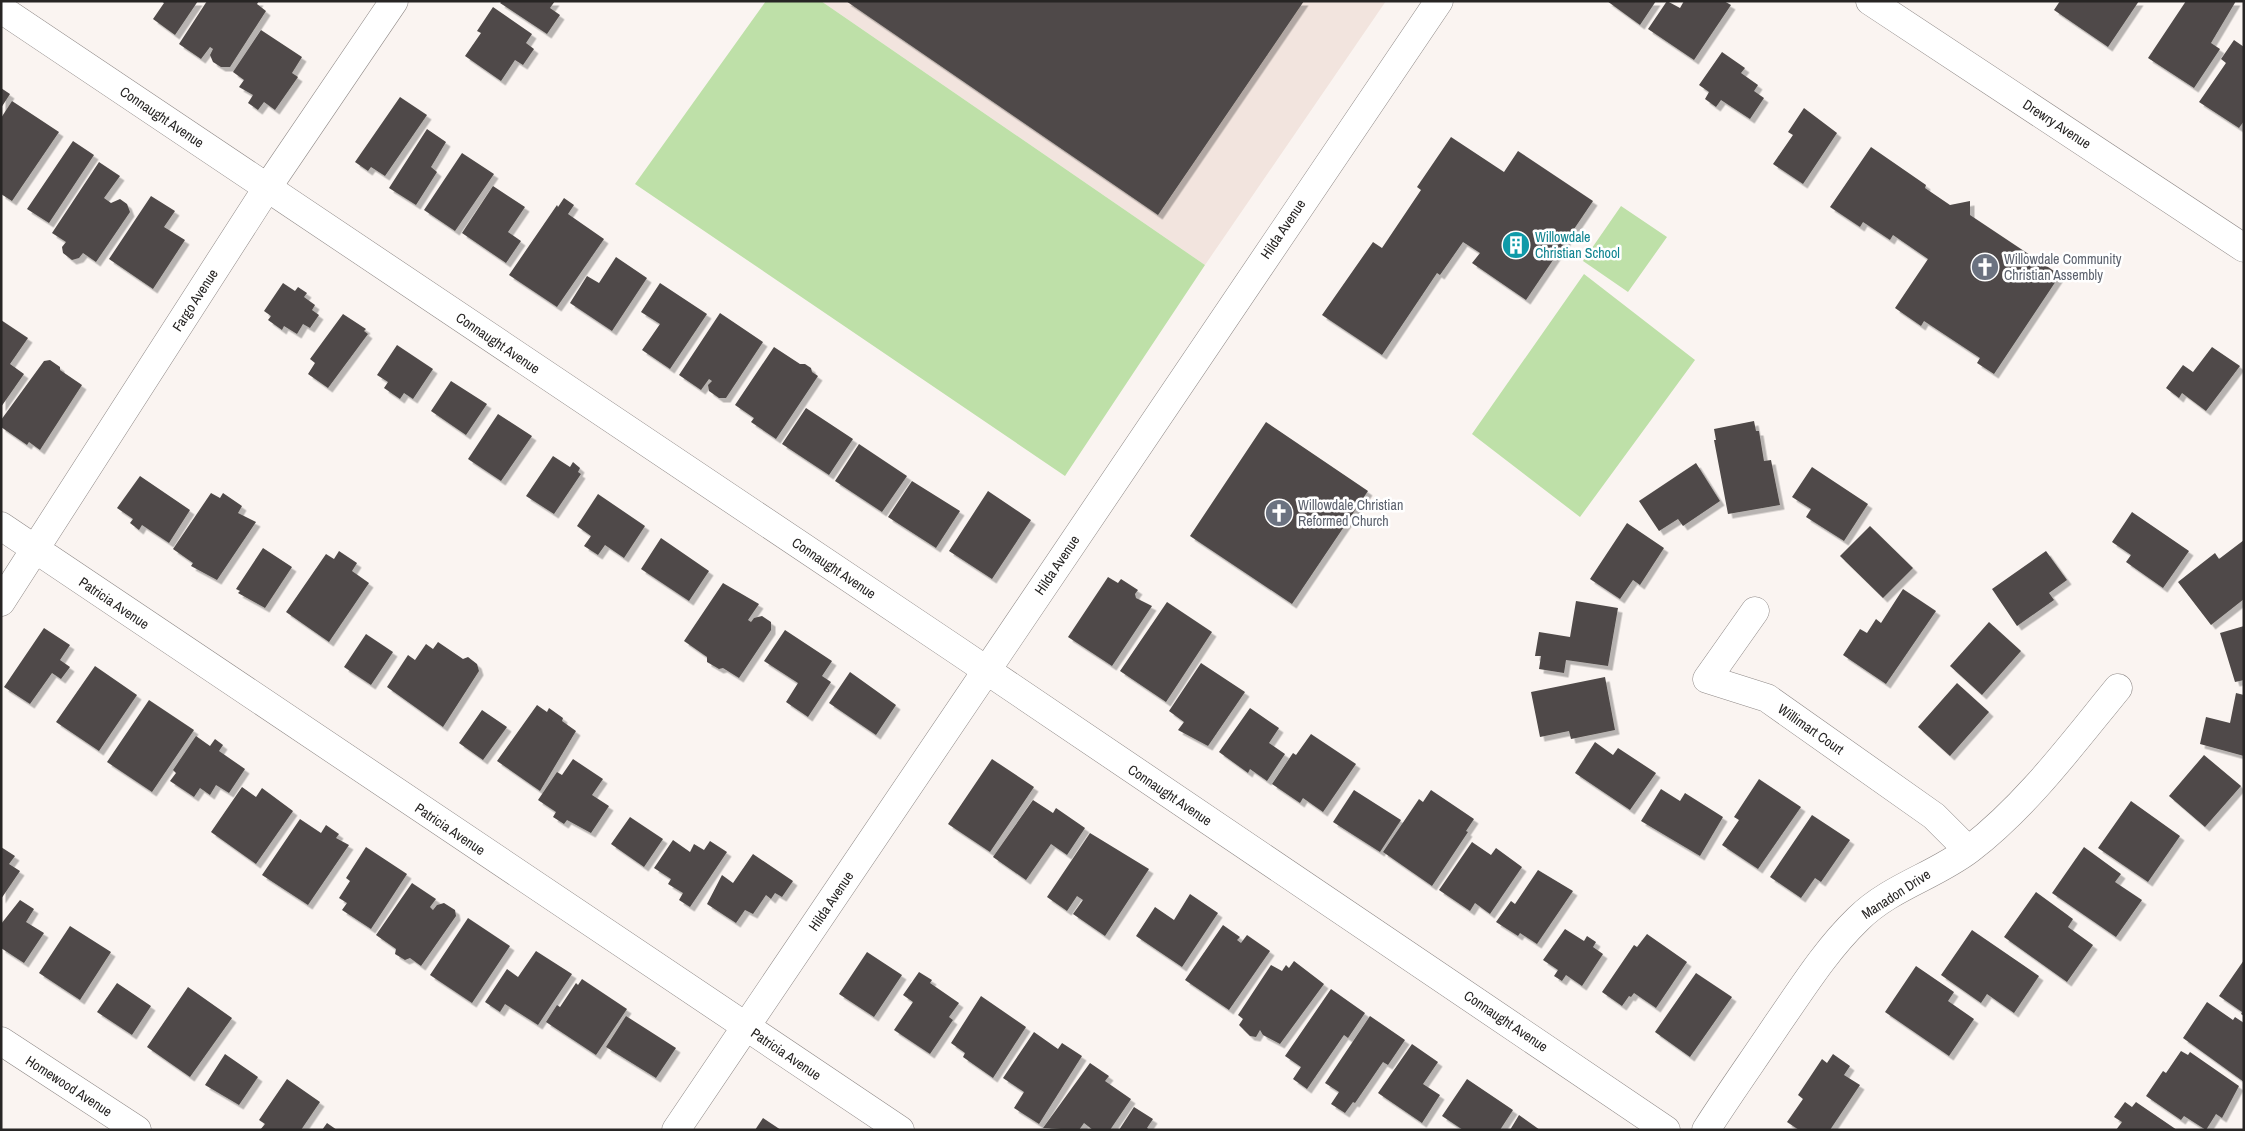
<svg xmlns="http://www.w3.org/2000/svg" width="2245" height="1131" font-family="'Archivo Narrow',sans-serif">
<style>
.built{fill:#f2e4de}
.green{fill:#bee0a8}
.building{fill:#4f4a48;filter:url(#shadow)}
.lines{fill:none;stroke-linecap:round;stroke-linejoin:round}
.minor-casing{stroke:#8f8987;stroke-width:29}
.minor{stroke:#fff;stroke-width:28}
.labels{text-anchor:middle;stroke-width:5;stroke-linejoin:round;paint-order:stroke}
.street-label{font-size:14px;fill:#272524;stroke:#fff}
.culture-label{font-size:14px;fill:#0d838f;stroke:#fff;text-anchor:start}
.worship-label{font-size:14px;fill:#5b616d;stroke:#fff;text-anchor:start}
</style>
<defs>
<filter id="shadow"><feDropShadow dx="4.5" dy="4.5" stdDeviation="0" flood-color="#0004"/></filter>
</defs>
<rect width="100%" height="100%" fill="#faf4f1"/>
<path class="built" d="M821,1H1386L1205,265Z"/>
<path class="green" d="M766,1H821L1205,265L1065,476L635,184Z
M1621,206L1667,237L1628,292L1583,261Z
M1584,274L1695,360L1580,517L1472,434Z"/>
<path class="building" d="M161,1H198L175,35L153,19L164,3Z
M207,1H259L257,4L266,11L230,67H221L213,62L210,55L213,49L210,47L201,59L179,44Z
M502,1H555L550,8L560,15L547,34L500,3Z
M846,1H1304L1158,215Z
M1607,1H1656L1640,25Z
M1667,1L1680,8L1684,1H1724L1731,5L1694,60L1648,29Z
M2060,1H2139L2108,47L2054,10Z
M2186,1H2236L2211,43L2220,49L2194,88L2148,58Z
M493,7L532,34L526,43L534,49L523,65L515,60L501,81L465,56L481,33L477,31Z
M261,30L302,57L292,73L298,77L275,110L264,102L258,110L248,103L253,95L239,87L244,80L233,72Z
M2234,40L2244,47V121L2239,128L2199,102L2226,63L2221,59Z
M1722,52L1745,68L1741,73L1758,85L1754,91L1764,98L1750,119L1721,100L1716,107L1705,99L1709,92L1699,85Z
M1,88L10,94L1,108Z
M400,97L427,115L385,176L371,167L368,171L355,162Z
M12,101L59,132L12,201L1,194V118Z
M1804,108L1837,133L1803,184L1773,164L1793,135L1788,132Z
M427,129L446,142L431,167L437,172L416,205L389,188Z
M1451,137L1504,172L1518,151L1593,201L1526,300L1472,263L1480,253L1463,242L1440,275L1437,273L1382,355L1322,315L1373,242L1382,248L1421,190L1417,187Z
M73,141L94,155L49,223L27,209Z
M1871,147L1926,185L1925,188L1950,205L1970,201V215L2060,275L1994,374L1977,363L1980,358L1924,321L1921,326L1895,308L1928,259L1893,235L1890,240L1863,222L1860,227L1830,207Z
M462,153L494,174L455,231L424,210Z
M99,162L120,176L104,198L111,203L120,199L127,204L130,212L96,262L83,253L79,258L72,260L63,253L62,247L66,242L52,233Z
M493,186L525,207L508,232L521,241L506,263L462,233Z
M151,196L175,211L164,227L185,240L153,289L109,259Z
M564,198L574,205L568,214L604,239L557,307L509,275L557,205L558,207Z
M616,257L647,278L612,331L570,303L587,276L599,283Z
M283,283L295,291L298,287L307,293L304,297L315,305L312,310L319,315L310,328L303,324L297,334L284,326L282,330L268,320L271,316L264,311Z
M660,283L707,314L670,369L642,350L660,324L641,312Z
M720,313L763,342L726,398H719L709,391L708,385L712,381L709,379L701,390L679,375Z
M343,314L366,329L364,331L368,334L328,388L308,374L315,363L310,359Z
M1,320L28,338L10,364L24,374L1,407Z
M397,345L433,369L413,399L404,393L400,399L384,388L388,382L377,375Z
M774,347L800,364H805L811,368L812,372L818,376L776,439L751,422L754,418L735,405Z
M2212,347L2240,366L2206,411L2182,393L2179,398L2166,388L2183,365L2193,372Z
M50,360L60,367V370L82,385L40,450L29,442L27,445L1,427V420L44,361Z
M451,381L487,404L466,435L431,411Z
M806,408L853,439L829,475L782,444Z
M498,414L532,436L501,481L468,459Z
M1754,421L1756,431H1759L1764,461L1771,460L1780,505L1728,514L1714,440H1716L1714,429Z
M1266,422L1368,491L1292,604L1190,536Z
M859,444L907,476L882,512L835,481Z
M553,456L570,467L573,462L580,468L578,472L581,474L554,514L526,496Z
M1696,463L1720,501L1683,526L1678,519L1659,531L1639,501Z
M1812,467L1868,504L1844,541L1806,517L1811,509L1792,497Z
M140,476L190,510L169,543L142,525L139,530L130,523L133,519L117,508Z
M912,481L960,511L936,548L888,517Z
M988,491L1031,520L992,579L949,551Z
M211,493L220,498L223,493L242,506L238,513L256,522L217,580L191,566L193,563L173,549Z
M598,494L645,526L624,558L605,545L598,555L584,546L591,536L577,526Z
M2132,512L2189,551L2163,588L2126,562L2131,555L2112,542Z
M1627,523L1664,548L1640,585L1633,580L1620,599L1590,579Z
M1870,526L1913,568L1883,598L1840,556Z
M661,538L709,571L689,601L641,569Z
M2244,540V599L2211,625L2178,582L2215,553L2219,559Z
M263,548L292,567L265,608L238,593L240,591L236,589Z
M339,551L357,563L352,571L369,583L329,642L286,612L326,554L334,559Z
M2046,551L2067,580L2049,593L2054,600L2017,626L1992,589Z
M1108,577L1118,583L1121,579L1138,590L1135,594L1136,598L1152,606L1112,666L1068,637Z
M723,583L759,604L748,620L751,622L754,618L762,616L771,622V630L739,678L723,668L719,669L707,662V657L684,641Z
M1903,589L1936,611L1886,684L1843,655L1860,629L1867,633L1876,619L1881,623Z
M1576,601L1618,608L1608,666L1566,660L1564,673L1539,669L1541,656H1535L1539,632L1570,637Z
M1167,602L1212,632L1166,702L1120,671Z
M1989,622L2021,651L1982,695L1950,666Z
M2244,626V680L2235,682L2220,633Z
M44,628L70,645L60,660L70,667L61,679L52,673L30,704L4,687Z
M785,630L832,661L822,676L831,682L808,717L786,702L798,683L764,661Z
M366,634L393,652L371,685L344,667Z
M438,642L463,659L468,657L477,664L479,671L443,727L387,687L408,655L415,660L426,644L433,649Z
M1201,663L1245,692L1208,746L1178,730L1184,722L1169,711Z
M95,666L137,695L99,751L56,722Z
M850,672L896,705L876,735L829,703Z
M1605,677L1615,730L1571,739L1569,731L1540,737L1531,692Z
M1957,683L1989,712L1950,756L1918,727Z
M2236,693L2244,695V756L2200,744L2206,717L2230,723Z
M149,700L194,730L152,792L107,762Z
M537,705L547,712L549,708L563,718L562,721L576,731L540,791L497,761Z
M1250,708L1279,728L1269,743L1285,754L1267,781L1250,769L1248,773L1219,752Z
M482,710L507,727L483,760L459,743Z
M1311,734L1356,764L1323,812L1303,798L1300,803L1272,784L1293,753L1296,755Z
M196,736L210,746L215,739L223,745L219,751L245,769L229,793L216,785L210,795L200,788L194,797L170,781L176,773L173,770Z
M1595,742L1613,755L1618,748L1656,773L1630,810L1575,773Z
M2204,755L2241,786L2205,827L2169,796Z
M573,759L603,779L592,795L609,806L591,833L567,820L564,824L553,817L556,812L538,800L557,772L562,775Z
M992,759L1034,787L990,852L948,824Z
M1759,779L1801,807L1758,869L1722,845L1739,820L1734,817Z
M242,787L256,797L262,788L293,811L256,864L211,832Z
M1661,789L1680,801L1685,793L1723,817L1700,856L1641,821Z
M1354,790L1401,820L1380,852L1333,822Z
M1431,790L1474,819L1466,831L1468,832L1432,886L1383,852L1419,799L1423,802Z
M1033,800L1053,813L1056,808L1085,828L1067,855L1051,844L1026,880L993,857Z
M2131,801L2180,836L2148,882L2098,848Z
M1812,815L1850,840L1821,882L1815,878L1801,898L1770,877Z
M630,817L663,839L644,867L611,844Z
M300,819L321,833L326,825L339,834L336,838L349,845L308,905L262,875Z
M1090,833L1149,869L1105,936L1073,914L1083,900L1077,896L1067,911L1047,897Z
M673,840L690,852L694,844L704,850L710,841L727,852L690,907L679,900L683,893L668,884L671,879L654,868Z
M1472,842L1491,855L1496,848L1522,867L1490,914L1475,903L1470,911L1439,890Z
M1,847L15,856L9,864L20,871L1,899Z
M366,847L407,874L371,929L342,910L347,903L339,898L350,881L346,878Z
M2084,847L2121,874L2115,882L2142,900L2116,937L2052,893Z
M753,854L793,881L782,897L775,893L771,899L766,895L753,914L745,910L736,923L707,904L722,875L733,883Z
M1538,870L1573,891L1537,944L1520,933L1518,936L1496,922L1511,901L1515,904Z
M412,883L436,899L430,907L433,910L437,905L444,903L455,910L456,916L421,966L410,958L405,960L395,954L396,949L376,935Z
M2036,892L2073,919L2068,927L2093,945L2067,982L2004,937Z
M1190,894L1218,913L1182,967L1136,936L1155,907L1174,920Z
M20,900L34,909L26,922L44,933L24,963L1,948V924Z
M468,918L510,946L472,1003L430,975Z
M1223,925L1240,937L1237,940L1241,943L1247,935L1270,951L1229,1010L1185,980Z
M70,926L111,952L80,1000L39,973Z
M1565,929L1584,941L1587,936L1596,942L1593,947L1603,954L1582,986L1566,975L1562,981L1554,976L1558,970L1543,960Z
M1972,930L2039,976L2014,1013L1987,994L1981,1003L1941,975Z
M1647,934L1687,962L1656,1008L1634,993L1631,997L1629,996L1622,1006L1602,992L1634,945L1637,947Z
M536,951L572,974L538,1025L505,1004L500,1012L485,1002L507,969L518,977Z
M867,952L902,975L874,1017L839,994Z
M2244,960V1016L2241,1014L2242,1012L2219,996Z
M1294,961L1324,984L1280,1044L1263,1035L1260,1030L1256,1037L1250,1036L1239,1025L1243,1019L1238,1015L1271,965L1282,971L1286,965L1289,968Z
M1916,966L1954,992L1948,1001L1974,1019L1949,1056L1885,1012Z
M919,972L932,980L930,983L959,1003L949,1017L953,1020L930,1054L894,1030L913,1002L903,995Z
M1696,973L1732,997L1690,1057L1655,1032Z
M582,979L627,1009L596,1055L546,1022L557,1005L560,1007L576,983L578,985Z
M117,983L151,1006L132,1035L97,1012Z
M188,987L232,1018L190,1077L147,1047Z
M1331,989L1365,1013L1348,1038L1344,1035L1307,1089L1293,1079L1301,1067L1285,1056Z
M981,996L1026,1027L993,1078L963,1057L965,1053L951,1043Z
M2207,1002L2233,1020L2235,1017L2244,1023V1082L2183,1038Z
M626,1016L676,1048L656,1078L606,1047Z
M1370,1016L1405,1040L1388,1065L1383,1062L1355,1103L1353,1102L1345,1113L1331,1104L1339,1092L1325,1083Z
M1034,1032L1058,1049L1062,1043L1082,1056L1039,1124L1014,1108L1024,1092L1003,1078Z
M1412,1044L1438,1062L1423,1084L1440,1095L1422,1123L1378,1093Z
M2181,1051L2188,1055L2190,1052L2239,1086L2222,1118L2216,1114L2206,1130L2184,1116L2181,1120L2146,1096L2163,1071L2166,1073Z
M225,1054L258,1077L239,1105L205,1085Z
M1833,1054L1850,1066L1844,1075L1860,1085L1830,1130H1799L1787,1122L1803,1099L1798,1095L1822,1059L1827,1063Z
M1090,1063L1109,1076L1105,1081L1131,1099L1110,1130H1093L1084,1123L1079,1130L1043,1128Z
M287,1079L320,1102L301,1130H260L265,1124L259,1120Z
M1467,1079L1513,1110L1500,1130H1463L1442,1116Z
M2125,1102L2132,1107L2136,1102L2177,1130H2116L2122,1122L2114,1117Z
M1134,1107L1153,1119L1147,1128L1150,1130H1119Z
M1519,1115L1540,1130H1510Z
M763,1118L781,1130H755Z
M327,1123L337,1130H322Z"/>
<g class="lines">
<defs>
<path id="minor" d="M1870,1L2244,248
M1,9L958,651L1666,1130
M1,526L900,1130
M1,602L267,188L394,1
M1755,611L1707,679L1767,698L1934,816L1968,850
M1,1041L137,1130
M676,1130L1439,1
M1706,1130C1729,1094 1754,1059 1778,1023C1803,987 1826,950 1858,919C1890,887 1935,876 1970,849C2028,804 2072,744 2118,688"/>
</defs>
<use href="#minor" class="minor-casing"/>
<use href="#minor" class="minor"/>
</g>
<defs>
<symbol id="building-disc" viewBox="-11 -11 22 22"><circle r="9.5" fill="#0f9aa8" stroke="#fff"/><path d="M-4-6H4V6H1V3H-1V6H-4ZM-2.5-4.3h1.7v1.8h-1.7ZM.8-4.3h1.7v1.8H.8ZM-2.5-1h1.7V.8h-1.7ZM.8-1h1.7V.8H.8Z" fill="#fff"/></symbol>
<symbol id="church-disc" viewBox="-11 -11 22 22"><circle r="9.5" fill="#6b7280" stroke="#fff"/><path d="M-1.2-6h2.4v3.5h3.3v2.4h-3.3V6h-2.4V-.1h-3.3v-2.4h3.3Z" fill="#fff"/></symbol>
</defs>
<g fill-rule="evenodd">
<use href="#building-disc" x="1500" y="229" width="32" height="32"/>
<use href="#church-disc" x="1969" y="251" width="32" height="32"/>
<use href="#church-disc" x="1263" y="497" width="32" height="32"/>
</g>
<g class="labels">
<g class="street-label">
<text transform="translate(162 117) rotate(34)" y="5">Connaught Avenue</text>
<text transform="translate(2057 124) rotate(33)" y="5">Drewry Avenue</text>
<text transform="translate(1283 229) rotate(-56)" y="5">Hilda Avenue</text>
<text transform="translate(195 300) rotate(-57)" y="5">Fargo Avenue</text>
<text transform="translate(498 343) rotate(34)" y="5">Connaught Avenue</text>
<text transform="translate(1057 565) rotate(-56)" y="5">Hilda Avenue</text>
<text transform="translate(834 568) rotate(34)" y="5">Connaught Avenue</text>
<text transform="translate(114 603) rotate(34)" y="5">Patricia Avenue</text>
<text transform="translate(1811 729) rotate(35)" y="5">Willimart Court</text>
<text transform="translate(1170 795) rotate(34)" y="5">Connaught Avenue</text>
<text transform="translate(450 829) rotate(34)" y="5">Patricia Avenue</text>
<text transform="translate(1896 894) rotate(-33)" y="5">Manadon Drive</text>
<text transform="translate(831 901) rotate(-56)" y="5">Hilda Avenue</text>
<text transform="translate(1506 1021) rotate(34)" y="5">Connaught Avenue</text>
<text transform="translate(786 1054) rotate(34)" y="5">Patricia Avenue</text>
<text transform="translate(69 1086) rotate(33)" y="5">Homewood Avenue</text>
</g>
<g class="culture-label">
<text x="1535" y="242">Willowdale<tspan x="1535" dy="16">Christian School</tspan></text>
</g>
<g class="worship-label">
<text x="2004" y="264">Willowdale Community<tspan x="2004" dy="16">Christian Assembly</tspan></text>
<text x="1298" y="510">Willowdale Christian<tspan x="1298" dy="16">Reformed Church</tspan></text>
</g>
</g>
<rect width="2245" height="1131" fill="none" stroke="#272524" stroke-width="5"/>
</svg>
